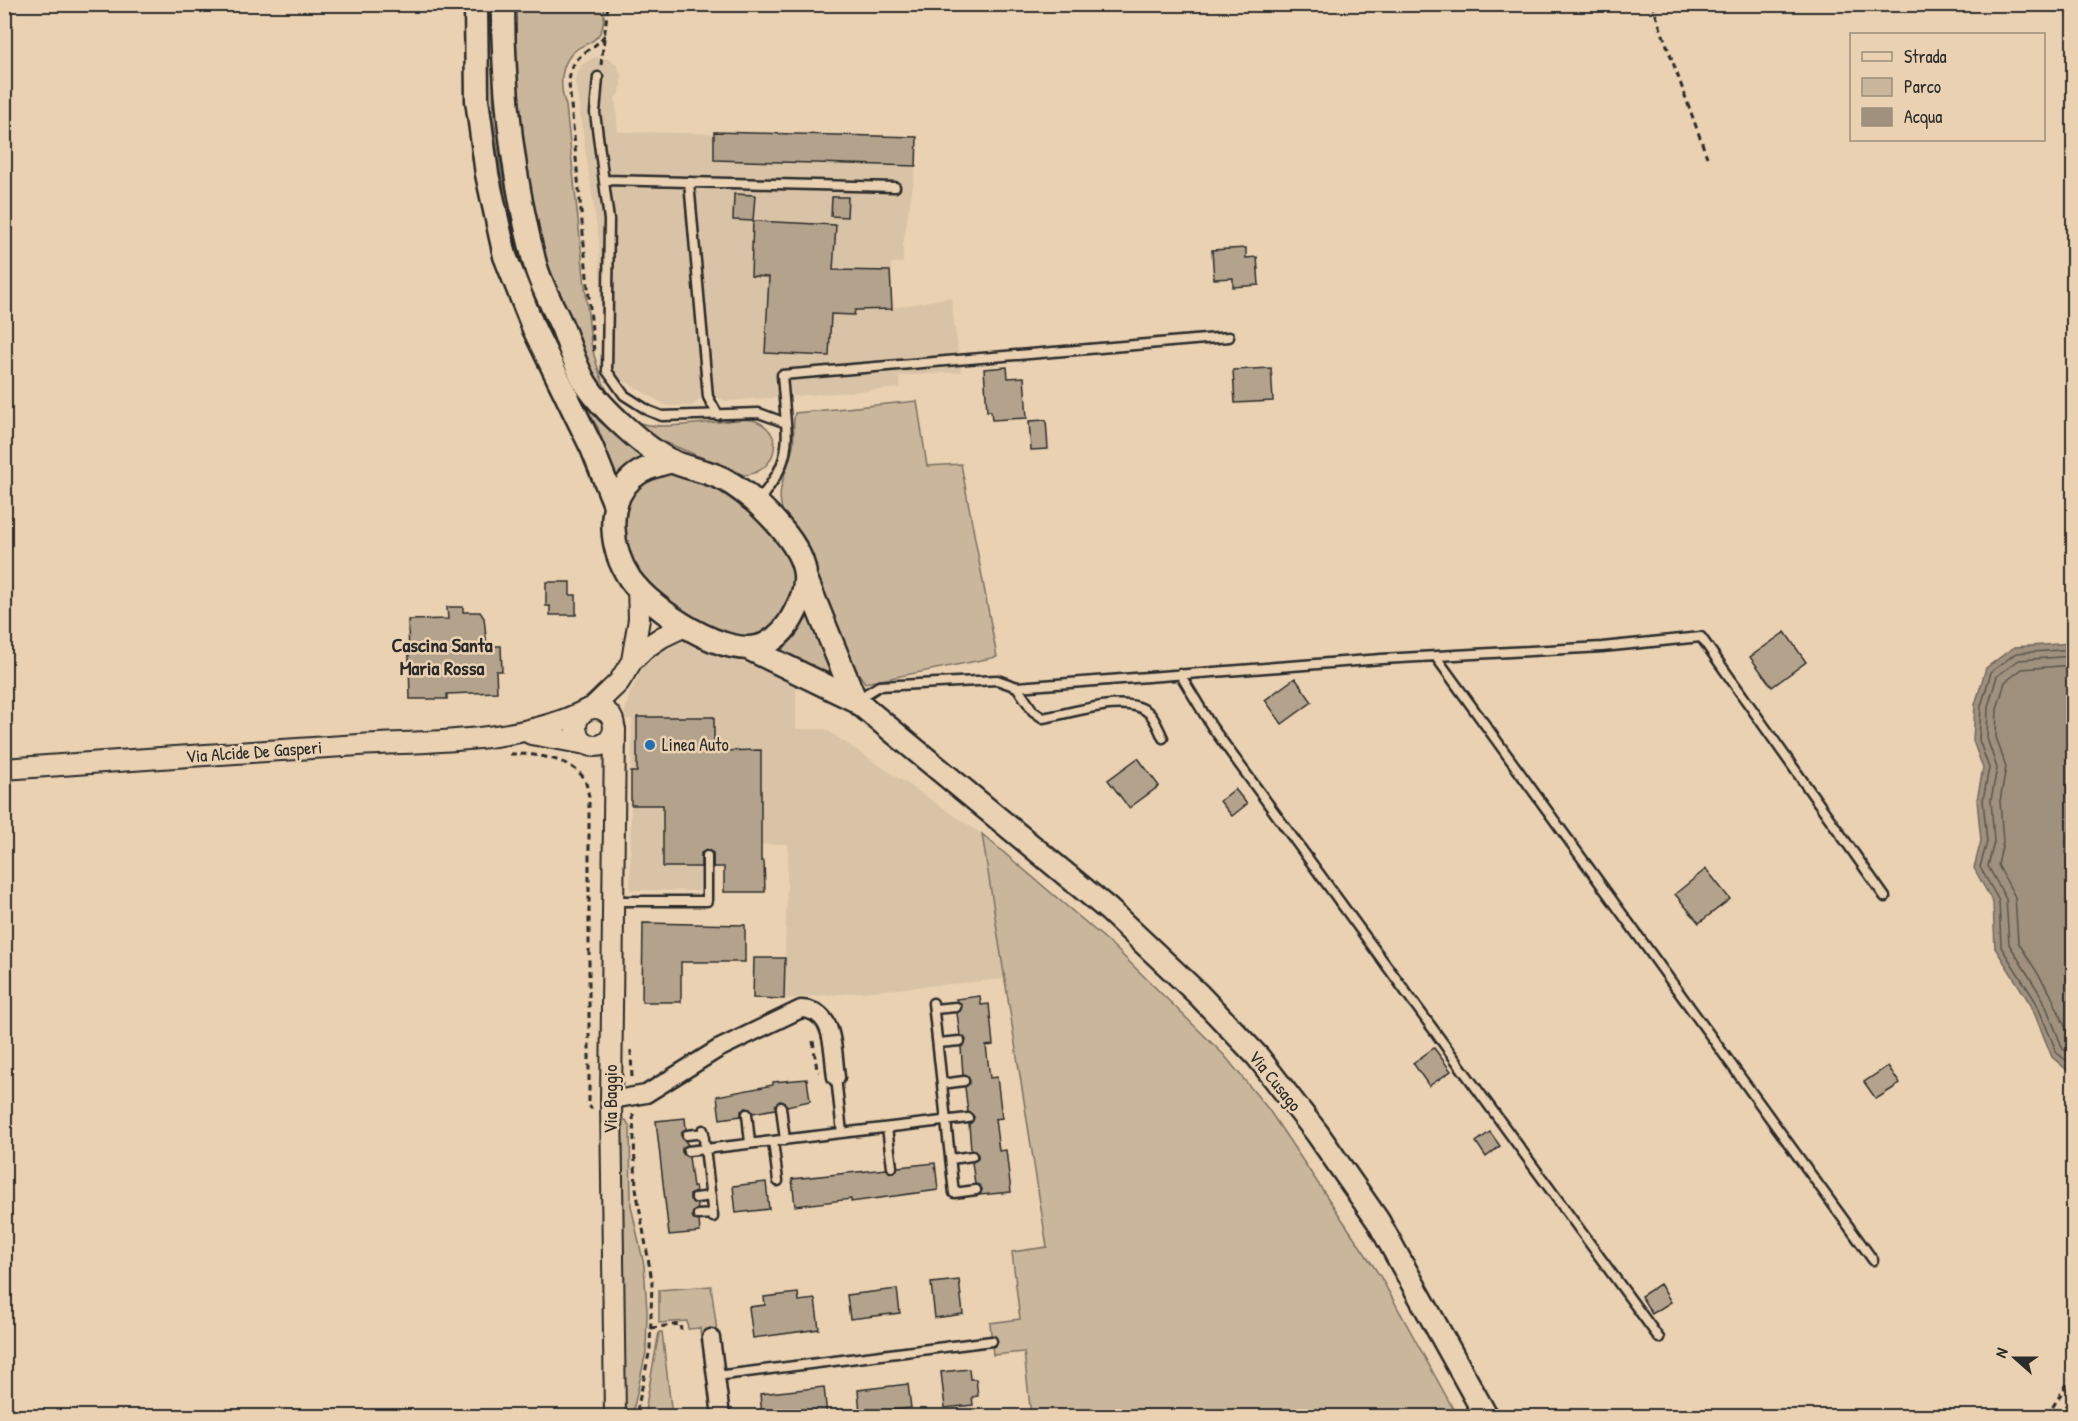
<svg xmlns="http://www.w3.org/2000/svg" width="2078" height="1421" font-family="'Patrick Hand',sans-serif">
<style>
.built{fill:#d9c3a6}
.green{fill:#cab69b;stroke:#7a7063;stroke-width:1.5}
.water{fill:#a0917e;stroke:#71685d;stroke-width:1.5}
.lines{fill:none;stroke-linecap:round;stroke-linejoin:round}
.shore{stroke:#5a544c;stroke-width:1.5}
.building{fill:#b4a38c;stroke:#2b2b2b;stroke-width:1.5}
.service-casing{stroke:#2b2b2b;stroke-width:13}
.minor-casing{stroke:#2b2b2b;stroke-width:21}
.tertiary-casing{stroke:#2b2b2b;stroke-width:24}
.secondary-casing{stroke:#2b2b2b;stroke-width:27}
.path{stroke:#2b2b2b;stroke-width:3;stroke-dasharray:6 4.5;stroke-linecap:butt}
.service{stroke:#e9d1b1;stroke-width:8}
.minor{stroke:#e9d1b1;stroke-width:16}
.tertiary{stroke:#e9d1b1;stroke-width:20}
.secondary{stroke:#e9d1b1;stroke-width:22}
.poi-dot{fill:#1f6fb2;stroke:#e9d1b1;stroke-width:2}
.labels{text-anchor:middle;stroke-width:5;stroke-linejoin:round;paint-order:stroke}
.poi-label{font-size:18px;fill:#2b2b2b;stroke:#e9d1b1;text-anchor:start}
.street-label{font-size:18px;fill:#2b2b2b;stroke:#e9d1b1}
.neighbourhood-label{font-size:20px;font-weight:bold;fill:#2b2b2b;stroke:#e9d1b1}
</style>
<rect width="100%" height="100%" fill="#e9d1b1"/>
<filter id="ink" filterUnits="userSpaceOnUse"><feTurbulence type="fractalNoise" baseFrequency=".0167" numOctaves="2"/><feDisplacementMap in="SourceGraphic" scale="12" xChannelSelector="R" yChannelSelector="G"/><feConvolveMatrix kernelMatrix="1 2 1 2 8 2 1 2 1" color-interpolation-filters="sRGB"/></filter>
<g filter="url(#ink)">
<path class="built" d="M594,57L609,59L616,64L622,77L620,92L615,98L618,132L917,137L916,166L903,245V263H891L892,308L951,297L961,372L898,376L901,388L727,401L716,397L701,398L692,406H667L621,379H603L599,242L575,79L581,65Z
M680,640H688L739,662L780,671L796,683V729H825L982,834L1005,979L784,999L788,844L701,845L699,891L630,890L632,719H623L630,693L647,659L664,644Z"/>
<path class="green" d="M487,5H491L494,120L503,179L524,269L571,382L599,421L630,446L648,456L616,482L598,428L557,356L522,269L511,232L489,105Z
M514,5H604C604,14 605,24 600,33C594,43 586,43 577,49C559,62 559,87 566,106L591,343C598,372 607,405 635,421C653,431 697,423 717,422C730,421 747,417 758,422C788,436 773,474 744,475L643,433L599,386L586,360L552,277L535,220L522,153Z
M917,401L927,466L961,464L997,657L865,683L850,660L784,515C773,489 789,471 793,446C795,435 792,423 795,413Z
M672,473C685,477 699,480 711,485C740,497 792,545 794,578C795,591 786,610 777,620C768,631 756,639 742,636C708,630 658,602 639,572C624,548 616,508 639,487C648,479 661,476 672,473Z
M810,614L842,682L776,650L790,641Z
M982,834L1110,943L1224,1055L1269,1110L1380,1276L1457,1416H1031L1024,1352L993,1355L990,1323L1020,1319L1012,1252L1047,1247Z
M622,1120H626L630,1128L631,1206L644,1265L647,1311L646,1352L632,1416H625Z
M711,1286L718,1338L701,1339L700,1328L688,1329L687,1321L659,1323V1290Z
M659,1332H662L672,1416H644Z"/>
<path class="water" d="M2073,643H2074L2073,1075L2052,1057L2031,1005L1995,948L1993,903L1974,868L1981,841L1977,800L1983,768L1973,741L1975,705L1986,668L2014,647Z"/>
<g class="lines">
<path class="shore" d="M2074,649L2016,653L1991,672L1981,706L1979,740L1989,768L1983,800L1987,842L1980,867L1999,901L2001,947L2036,1002L2057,1053L2074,1067
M2074,656L2019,660L1997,676L1988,707L1987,738L1997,768L1991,800L1994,842L1988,866L2006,899L2009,944L2043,999L2063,1049L2074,1057
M2074,665L2022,669L2005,682L1997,709L1996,737L2006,767L2000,801L2003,842L1998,865L2015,897L2018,942L2050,993L2074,1046"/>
</g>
<path class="building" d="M714,132L917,137L916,166L714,160Z
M734,194L755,195L753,221L733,220Z
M832,197H848L847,217L831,216Z
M753,221L836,225L833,270L890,271L892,309L855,310L854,315L831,314L829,356L765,353L769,277L751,276Z
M1246,248V258L1257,257L1259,285L1233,287V278L1214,279L1212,250Z
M1007,367L1008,378L1024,377L1027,418L992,420L991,411H987L984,369Z
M1271,368L1273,401L1235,403L1233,370Z
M1046,420L1048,449L1031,450L1029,421Z
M546,582H570V595H576V615H550V606H546Z
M447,607H463V612H480L484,618L487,646H501L502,671H496L497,692L447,694V699H410L408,620L448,619Z
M1785,632L1806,662L1772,687L1750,657Z
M1295,678L1312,702L1282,724L1265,700Z
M637,717H714V751L761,750V861H764L765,892H724V867H713V853L708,850L701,853V867H663V805H631V772H637Z
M1138,758L1159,786L1129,808L1108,780Z
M1235,789L1247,804L1232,816L1220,801Z
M1706,869L1730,899L1699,923L1675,894Z
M643,923L745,925V962H681V1002H642Z
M754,958H785L784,999L753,998Z
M980,996L981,1005L989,1004L993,1045L986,1046L990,1078L997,1077L1002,1118L995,1119L999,1151L1006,1150L1011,1192L980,1195L982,1189L975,1184L972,1162L978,1159V1155L971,1150L969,1124L974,1117L968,1112L965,1087L970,1081L963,1075L961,1047L966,1040L960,1035L957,1013L962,1006L956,999Z
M1434,1048L1451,1071L1429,1086L1413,1063Z
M1888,1066L1900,1084L1876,1099L1864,1082Z
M807,1079L810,1101L787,1106L780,1101L775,1109L753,1113L746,1108L741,1111V1116L720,1119L717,1096L773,1085V1082Z
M685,1118L686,1129L681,1135L688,1145L682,1148V1152L689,1157L693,1187L695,1186L696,1192L690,1195V1199L697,1204L698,1209L692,1216L699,1221L700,1232L669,1235L656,1121Z
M1490,1132L1500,1146L1486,1157L1476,1142Z
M935,1163L938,1190L851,1202V1199L795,1206L792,1179L886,1169L892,1173L898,1167Z
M766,1182L769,1209L736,1213L733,1186Z
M959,1280L963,1314L935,1318L931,1283Z
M1660,1284L1671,1302L1652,1314L1641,1296Z
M897,1289L900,1313L850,1319L847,1295Z
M798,1293L799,1301L815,1299L819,1329L753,1338L749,1307L765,1305L764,1297Z
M969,1369L970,1379H976L978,1396L972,1397L973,1405L945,1408L941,1372Z
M908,1384L911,1408L860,1413L858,1390Z
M824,1387L827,1416H762L760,1394Z"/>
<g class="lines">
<defs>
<path id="service" d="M598,77L595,113L609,220L607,371L624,395L649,411L662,416L759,413L786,423C790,459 778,476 757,503
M605,180L895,187
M689,182L708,397L718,415
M786,423L782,375L1229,337
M1436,657L1873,1260
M1180,674L1212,727L1659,1338
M1017,687L1033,711L1043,718C1070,714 1128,693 1149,713C1155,718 1159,730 1163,738
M858,699L879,686L997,680L1017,687L1382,659L1602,647L1701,637L1885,897
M613,901H707V856
M933,1003L954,1193L976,1190
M934,1009L956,1007
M938,1043L960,1041
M836,1077L842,1133
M942,1084L964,1081
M781,1107L785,1140
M747,1114L750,1143
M887,1128L892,1167
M703,1130L713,1217
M687,1135L704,1133
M773,1141L778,1181
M688,1151L968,1118
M951,1159L972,1156
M696,1198L711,1196
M698,1215L713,1214
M716,1376L992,1341"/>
<path id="minor" d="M611,1100L646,1094L718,1049L801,1009C836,1010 832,1050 836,1077
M711,1338L721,1416"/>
<path id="tertiary" d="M632,661L639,619L638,587
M576 727a19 19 0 1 1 38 0a19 19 0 1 1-38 0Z
M592,708L619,682L632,661L644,649L662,637L685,626
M615,729L611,1100L615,1416
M531,734L586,744
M4,769C122,760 241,753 359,745C429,741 523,743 586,710"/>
<path id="secondary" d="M476,4L477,100L487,174L505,256L534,329L592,448L615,505
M503,4C503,92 513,180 535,264C541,286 554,308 563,329C570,347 576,368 586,384C601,408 646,449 671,461C691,470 713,471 732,484C758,501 808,547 805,581C805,592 800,603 795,612C789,625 779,637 766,644C729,663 651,609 630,579C611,551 604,503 632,478C643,468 658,465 672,461
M806,579L855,700
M750,649L855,700L1109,910L1199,995L1258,1057L1317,1133L1378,1221L1486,1416"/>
</defs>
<use href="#service" class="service-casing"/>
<use href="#minor" class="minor-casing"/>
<use href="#tertiary" class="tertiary-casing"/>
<use href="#secondary" class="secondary-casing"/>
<path class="path" d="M1652,4L1707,157
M601,65L608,4
M594,351L569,83C571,50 592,55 606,33
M510,754C532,753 569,758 583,777C587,782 587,790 589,796V1106L592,1109
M813,1041L817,1070L819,1072
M631,1050L632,1078
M633,1114L636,1188L652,1281L650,1349L636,1416
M651,1328L680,1324L681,1330
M2047,1416L2074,1373"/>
<use href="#service" class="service"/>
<use href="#minor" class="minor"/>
<use href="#tertiary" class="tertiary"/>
<use href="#secondary" class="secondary"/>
</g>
</g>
<circle class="poi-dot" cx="650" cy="745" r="6"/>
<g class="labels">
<g class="poi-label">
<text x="662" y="751">Linea Auto</text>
</g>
<g class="street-label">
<text transform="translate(254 752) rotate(-4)" y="6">Via Alcide De Gasperi</text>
<text transform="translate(1275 1081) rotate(51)" y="6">Via Cusago</text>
<text transform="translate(611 1099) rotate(-90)" y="6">Via Baggio</text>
</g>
<g class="neighbourhood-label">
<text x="442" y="652">Cascina Santa<tspan x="442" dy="23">Maria Rossa</tspan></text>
</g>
</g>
<rect width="2078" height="1421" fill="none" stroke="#e9d1b1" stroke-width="24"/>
<rect x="12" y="12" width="2054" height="1397" fill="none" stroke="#2b2b2b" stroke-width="2" filter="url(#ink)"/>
<rect x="1850" y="33" width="195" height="108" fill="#e9d1b1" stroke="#9d8f7b" stroke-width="1.5"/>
<rect x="1862" y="52" width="30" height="9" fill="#e9d1b1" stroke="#9d8f7b" stroke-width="1.5"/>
<text x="1904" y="63" font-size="18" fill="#2b2b2b">Strada</text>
<rect x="1862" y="78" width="30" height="18" fill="#cab69b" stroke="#9d8f7b" stroke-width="1.5"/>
<text x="1904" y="93" font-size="18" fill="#2b2b2b">Parco</text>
<rect x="1862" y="108" width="30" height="18" fill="#a0917e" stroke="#9d8f7b" stroke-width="1.5"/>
<text x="1904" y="123" font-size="18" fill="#2b2b2b">Acqua</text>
<g transform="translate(2015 1358) rotate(291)" stroke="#e9d1b1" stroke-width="4.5" paint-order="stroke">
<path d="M0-4.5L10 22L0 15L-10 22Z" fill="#2b2b2b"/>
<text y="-9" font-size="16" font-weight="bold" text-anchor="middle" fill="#2b2b2b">N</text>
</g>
</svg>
